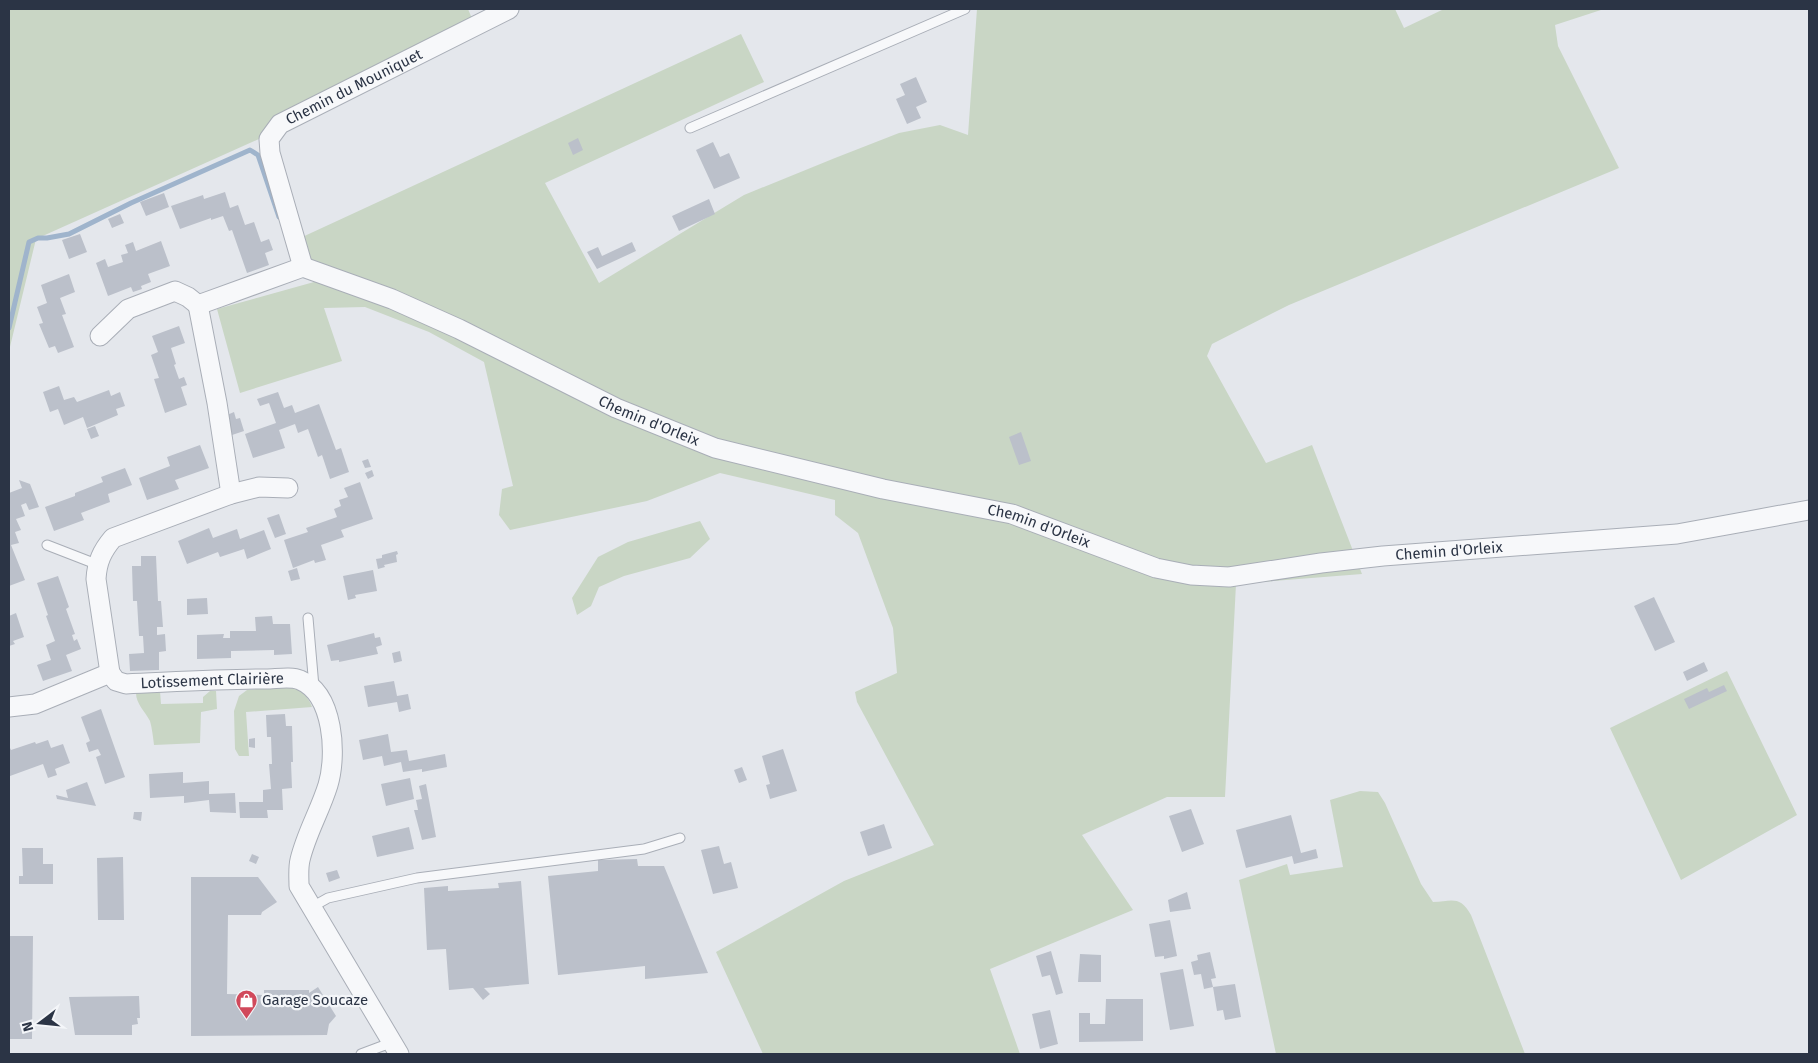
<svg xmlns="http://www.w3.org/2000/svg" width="1818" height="1063" font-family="'Fira Sans',sans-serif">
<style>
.green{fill:#c9d6c5}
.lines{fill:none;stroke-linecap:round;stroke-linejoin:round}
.stream{stroke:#9fb4cc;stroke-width:5}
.building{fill:#bbc0ca}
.lane-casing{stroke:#a9aeb7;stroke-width:11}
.street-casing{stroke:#a9aeb7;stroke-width:21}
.lane{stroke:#f7f8fa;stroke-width:9}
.street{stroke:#f7f8fa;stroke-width:19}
.labels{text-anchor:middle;stroke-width:4.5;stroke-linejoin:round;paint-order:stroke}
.street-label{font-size:15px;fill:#2b3445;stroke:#f4f6f9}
.poi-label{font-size:15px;fill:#2b3445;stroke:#f4f6f9;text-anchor:start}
</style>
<rect width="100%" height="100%" fill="#e4e7ec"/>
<path class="green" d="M9,9H468L478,33L270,134L36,239L9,351Z
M977,9H1395L1404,28L1444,9H1604L1555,25L1558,46L1619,168L1289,305L1212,344L1207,356L1266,463L1312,445L1362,574L1236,584L1225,797H1167L1082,835L1133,910L990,969L1020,1054H763L716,952L844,881L934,845L857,702L855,692L897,673L893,628L858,533L835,515V500L720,473L647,501L510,530L499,515L502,489L513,486L484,362L429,332L365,307L324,308L342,361L240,393L217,309L314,282L298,239L741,34L764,82L545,183L599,283L744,195L835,158L899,133L940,125L968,135Z
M700,521L710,539L690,558L624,576L599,587L591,606L577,615L572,598L598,557L628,542Z
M1727,671L1797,815L1681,880L1610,728Z
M291,686C301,690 308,696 312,707L246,712L249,756H239L235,749L234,711L239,696L247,690Z
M160,691L161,704L203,703V697L210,691H216L217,709L201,712L200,743L154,745C153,737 152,728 150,721C145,711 136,704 136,693Z
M1360,791L1378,792L1385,803L1421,884L1433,902C1452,901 1460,895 1471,915L1525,1054H1276L1239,880L1287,864L1290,875L1343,867L1330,800Z"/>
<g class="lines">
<path class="stream" d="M9,328L29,242L38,238H47L69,234L131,203L250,150L258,155L279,217"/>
</g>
<path class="building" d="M916,77L927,102L916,107L921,118L907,124L896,99L905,95L900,84Z
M578,138L583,150L573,155L568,143Z
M713,142L720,157L729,153L740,178L714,189L696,150Z
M225,192L230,208L238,205L245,225L254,222L261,242L269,239L273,250L265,253L269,265L247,273L232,230L229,231L223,216L211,220V218L180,229L171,206L203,195L204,199Z
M164,193L169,207L146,216L140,202Z
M709,199L715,214L679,231L672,216Z
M120,214L124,223L112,228L108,219Z
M80,234L87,252L69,259L62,240Z
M161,241L170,266L148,274L151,282L141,286L142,289L133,292L131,287L108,296L96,263L105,259L108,267L123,262L121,255L128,253L125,245L133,242L136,251Z
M632,242L636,251L597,269L587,252L598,247L602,256Z
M69,274L75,292L60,298L66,314L62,315L74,347L58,353L55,346L49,348L39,324L43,323L37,307L47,303L41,285Z
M179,326L185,343L171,348L176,364L174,365L179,379L184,377L187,385L181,387L187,405L165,413L154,379L159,378L151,355L158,352L152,336Z
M59,386L64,400L74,397L77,402L109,390L111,396L120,392L125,406L116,409L118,415L87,428L83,417L64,425L58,409L50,412L43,392Z
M278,392L284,408L292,405L295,413L319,404L336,450L341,448L349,472L330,479L322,455L318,457L308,429L298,433L295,424L279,430L285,448L253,458L245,434L276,423L269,403L260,406L257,399Z
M234,412L236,419L240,418L244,431L232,435L227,415Z
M95,426L99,436L91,439L87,429Z
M1021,432L1031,461L1019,465L1009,437Z
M200,445L209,468L175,480L179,489L147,500L139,478L170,466L167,457Z
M368,459L371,467L365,468L362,461Z
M125,468L132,485L108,494L110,502L81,513L84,520L54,531L45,507L75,496V493L103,482L101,477Z
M372,470L374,476L368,479L365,473Z
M19,480L30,484L39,507L29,510L26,503L21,505L25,516L16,519L21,530L15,532L19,543L11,545L25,580L9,586V493L22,488Z
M360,482L373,519L341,530L344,537L321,545L326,560L315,563L314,560L293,568L284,540L308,532L306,528L337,517L334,509L341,506L339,500L348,497L344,488Z
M279,514L286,534L275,538L267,518Z
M209,528L213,538L237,529L240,539L264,530L271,549L247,559L244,549L220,557L218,552L187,564L178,541Z
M397,551L398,554L396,555L397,562L384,565L385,567L378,569L376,559L382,558V555Z
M141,556H156L158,601H161L163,627H157V635L165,634L166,651L159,652V670L130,671L129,654L144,653L143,636H139L137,601H133L132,566H141Z
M297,568L300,579L291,581L288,571Z
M373,570L377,591L355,595L356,598L348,600L343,576Z
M58,576L69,607L66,609L75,634L72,635L74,641L77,639L81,649L66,655L72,671L43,681L37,665L51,660L46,645L55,641L46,616L48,615L37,583Z
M1654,597L1675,642L1655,651L1634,606Z
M207,598L208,614L187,615V599Z
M16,613L24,637L13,641L15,644L9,646V616Z
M272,616L273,624H290L292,654L274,655V650L231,651V658L197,659V635L224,634L223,638H230V631H256L255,617Z
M374,633L375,638L380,637L382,645L376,647L378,654L339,662V660L331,661L327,645Z
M400,651L402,661L394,663L392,653Z
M1704,662L1708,671L1687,681L1683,672Z
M394,681L397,696L408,694L411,709L399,712L397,702L368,707L364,686Z
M1724,685L1727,691L1689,709L1684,699L1707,688L1709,692Z
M101,709L125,777L105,784L96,757L101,755L98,749L89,752L86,743L90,741L81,717Z
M285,714L286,726H292L293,762H291L292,788L282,789L283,810H267L268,818H240L239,802H263V790L271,789L269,764H272L271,737H267L266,715Z
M388,734L391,752L407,750L409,761L445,754L447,767L422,772V769L403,772L401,762L384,766L382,756L363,760L359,740Z
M255,738V748L249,747V739Z
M48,740L51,748L63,744L70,763L55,769L57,775L48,778L43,764L10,776L9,746L11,750L35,742L36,744Z
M783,749L797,791L770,799L766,785L770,784L762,756Z
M742,767L747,780L739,783L734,770Z
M183,772V783L209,781V794L235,793L236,813L210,812L209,800L184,803V796L150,798L149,774Z
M410,778L414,799L386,806L381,784Z
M87,782L96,806L57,799L56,795L68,798L66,790Z
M426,784L436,837L422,840L414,810H418L416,800L422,799L419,786Z
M1191,809L1204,844L1182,852L1169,816Z
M134,812H142L141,821L133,819Z
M1291,815L1301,853L1316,849L1318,858L1294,864L1292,856L1246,868L1236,830Z
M884,824L892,848L868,856L860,832Z
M409,827L414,849L377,857L372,836Z
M719,846L724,864L731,862L738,888L713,894L701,850Z
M22,848H43V864H53V884H19V876H23Z
M252,854L259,857L256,864L249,861Z
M123,857L124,920H98L97,858Z
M637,859L638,866H664L708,973L645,979V966L558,975L548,876L598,871V860Z
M337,870L340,878L329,882L326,873Z
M191,877H258L277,902L262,912L261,915H228L227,994L264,995V990H309V993L318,987L336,1016L329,1024L327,1035L191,1036Z
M521,881L529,984L484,988L490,994L483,1000L473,988L449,990L446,949L427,950L424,888L448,886V891L499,888L498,883Z
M1187,892L1191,909L1170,912L1168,900Z
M1170,920L1177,956L1164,959V956L1155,957L1149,924Z
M9,936H33L32,1039H9Z
M1051,951L1063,993L1056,995L1050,975L1042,977L1036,956Z
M1210,952L1216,978L1211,979L1213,987L1204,989L1201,974L1194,975L1191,962L1198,960L1197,955Z
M1080,954L1101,955V982H1078Z
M1183,969L1194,1026L1170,1030L1160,973Z
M1235,984L1241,1017L1225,1020L1223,1010L1217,1011L1213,987Z
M139,996L140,1018H137L138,1024L132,1025V1035H75L69,997Z
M1106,999H1143V1041L1079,1042V1013H1090V1024H1105Z
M1050,1010L1058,1044L1040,1049L1032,1014Z"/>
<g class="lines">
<defs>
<path id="lane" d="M690,128L965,9
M47,545L96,564
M308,618L314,687
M312,907L328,898L417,878L644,849L680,838
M361,1054L393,1042"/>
<g id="street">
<path id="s1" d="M303,267L392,299L459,329L616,408L715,448L883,489L1012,514L1156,568L1191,575L1229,577L1321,563L1383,556L1677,534L1809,510"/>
<path id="s2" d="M303,267L270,153L269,139L280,124L509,9"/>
<path d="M100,336L128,309L175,291L188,297L198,305"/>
<path d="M231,494L217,403L198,305L303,267"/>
<path d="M110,673L96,579C97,562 102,551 113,538L231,494L259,487L288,488"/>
<path id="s3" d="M9,707L35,704L110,673L116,681L126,684C173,682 219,679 266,679C276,679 291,676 300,680C334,694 337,755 328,785C320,811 306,834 300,860C298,868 299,878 299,886L399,1054"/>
</g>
</defs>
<use href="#lane" class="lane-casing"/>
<use href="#street" class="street-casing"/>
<use href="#lane" class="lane"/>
<use href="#street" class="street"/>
</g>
<defs>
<symbol id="shop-pin" viewBox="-11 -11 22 30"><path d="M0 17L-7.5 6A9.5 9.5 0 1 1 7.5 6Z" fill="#d1495b" stroke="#f4f6f9"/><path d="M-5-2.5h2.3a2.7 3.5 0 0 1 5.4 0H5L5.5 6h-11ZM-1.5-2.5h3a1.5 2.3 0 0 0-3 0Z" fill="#fff"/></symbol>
</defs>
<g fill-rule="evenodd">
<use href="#shop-pin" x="234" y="988" width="25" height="34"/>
</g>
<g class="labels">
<g class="street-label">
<text dy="5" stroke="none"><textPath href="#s2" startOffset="234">Chemin du Mouniquet</textPath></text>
<text dy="5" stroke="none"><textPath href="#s1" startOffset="379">Chemin d'Orleix</textPath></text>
<text dy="5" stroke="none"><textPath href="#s1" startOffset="784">Chemin d'Orleix</textPath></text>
<text dy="5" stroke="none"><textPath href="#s1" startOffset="1204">Chemin d'Orleix</textPath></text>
<text dy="5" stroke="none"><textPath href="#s3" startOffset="214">Lotissement Clairière</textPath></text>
</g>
<g class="poi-label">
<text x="262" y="1005">Garage Soucaze</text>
</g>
</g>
<rect width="1818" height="1063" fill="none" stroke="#2b3445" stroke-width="20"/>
<g transform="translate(40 1023) rotate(254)" stroke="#f4f6f9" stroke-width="4" paint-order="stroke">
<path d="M0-4L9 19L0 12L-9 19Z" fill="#2b3445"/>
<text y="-8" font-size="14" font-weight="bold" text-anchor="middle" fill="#2b3445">N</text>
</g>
</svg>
